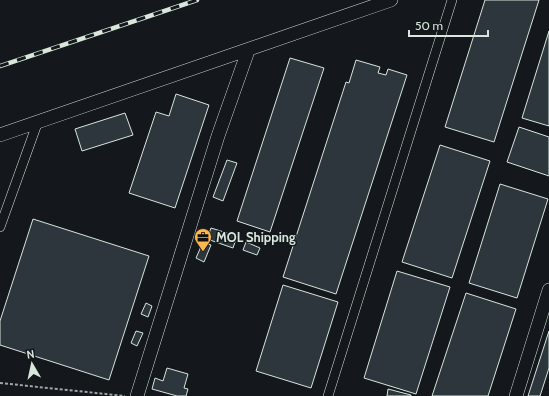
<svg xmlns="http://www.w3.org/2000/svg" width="549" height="396" font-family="Cabin,sans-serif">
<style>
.building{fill:#2c363c;stroke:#d8e6dc}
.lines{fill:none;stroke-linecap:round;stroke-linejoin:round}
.minor-casing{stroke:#d8e6dc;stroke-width:10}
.secondary-casing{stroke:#d8e6dc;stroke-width:14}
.path{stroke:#9da8a2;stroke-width:2;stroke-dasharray:3 2;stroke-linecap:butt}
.minor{stroke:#14181c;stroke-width:9}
.secondary{stroke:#14181c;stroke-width:13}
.rail-casing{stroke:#d8e6dc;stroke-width:4.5}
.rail{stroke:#14181c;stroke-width:3;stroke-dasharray:9;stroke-linecap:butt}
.labels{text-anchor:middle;stroke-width:3;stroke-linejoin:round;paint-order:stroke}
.poi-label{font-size:13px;font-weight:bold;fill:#d8e6dc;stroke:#14181c;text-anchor:start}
</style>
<rect width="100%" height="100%" fill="#14181c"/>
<path class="building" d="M485,0H539L494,142L445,127Z
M549,31V126L522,118Z
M290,58L324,68L270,232L237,221Z
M356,60L380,67L378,73L386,75L388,69L407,75L336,294L283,277L346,82L349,83Z
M176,94L209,105L175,208L129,193L156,112L169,116Z
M125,113L133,135L82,151L75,129Z
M519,127L549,137V176L507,162Z
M440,145L490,161L452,278L402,262Z
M227,160L237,163L223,201L213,197Z
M500,184L548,199L517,298L469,283Z
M33,219L149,256L109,380L0,345V321Z
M211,228L237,236L233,248L207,239Z
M203,242L211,245L204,262L196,258Z
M246,242L260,248L257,255L243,250Z
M397,271L450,287L416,394L364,378Z
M283,285L338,302L311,388L256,371Z
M466,293L516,309L488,396H432Z
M146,303L152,306L148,317L141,314Z
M136,331L143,333L137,346L131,343Z
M549,331V368L540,396H528Z
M167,368L188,374L184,388L188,389L186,396H177L152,389L155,378L163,381Z
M388,389L411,395V396H387Z"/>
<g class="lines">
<defs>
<path id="minor" d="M0,227L37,124
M328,396L452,0"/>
<path id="secondary" d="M0,135L391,0
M137,396L218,136L248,51
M516,396L549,290"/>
</defs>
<use href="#minor" class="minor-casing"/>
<use href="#secondary" class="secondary-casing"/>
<path class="path" d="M0,383L125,396"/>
<use href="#minor" class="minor"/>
<use href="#secondary" class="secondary"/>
<defs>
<path id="rail" d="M0,66L197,0"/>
</defs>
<use href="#rail" class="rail-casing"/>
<use href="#rail" class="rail"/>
</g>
<defs>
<symbol id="office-pin" viewBox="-11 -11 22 30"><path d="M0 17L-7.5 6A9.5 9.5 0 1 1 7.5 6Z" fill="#ffb74d" stroke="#14181c"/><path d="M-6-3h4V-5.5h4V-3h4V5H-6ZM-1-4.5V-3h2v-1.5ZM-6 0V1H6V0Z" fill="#111"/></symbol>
</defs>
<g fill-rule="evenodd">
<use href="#office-pin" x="193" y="227" width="20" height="27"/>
</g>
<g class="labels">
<g class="poi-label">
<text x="216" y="242">MOL Shipping</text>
</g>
</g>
<g transform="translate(32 364) rotate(351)" stroke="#14181c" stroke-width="3" paint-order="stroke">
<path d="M0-3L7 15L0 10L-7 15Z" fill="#d8e6dc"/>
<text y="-6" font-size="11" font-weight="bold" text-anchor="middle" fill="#d8e6dc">N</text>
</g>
<path d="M409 30v6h79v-6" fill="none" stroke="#d8e6dc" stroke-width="2"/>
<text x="415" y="30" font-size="12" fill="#d8e6dc" stroke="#14181c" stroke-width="3" paint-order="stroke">50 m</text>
</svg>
